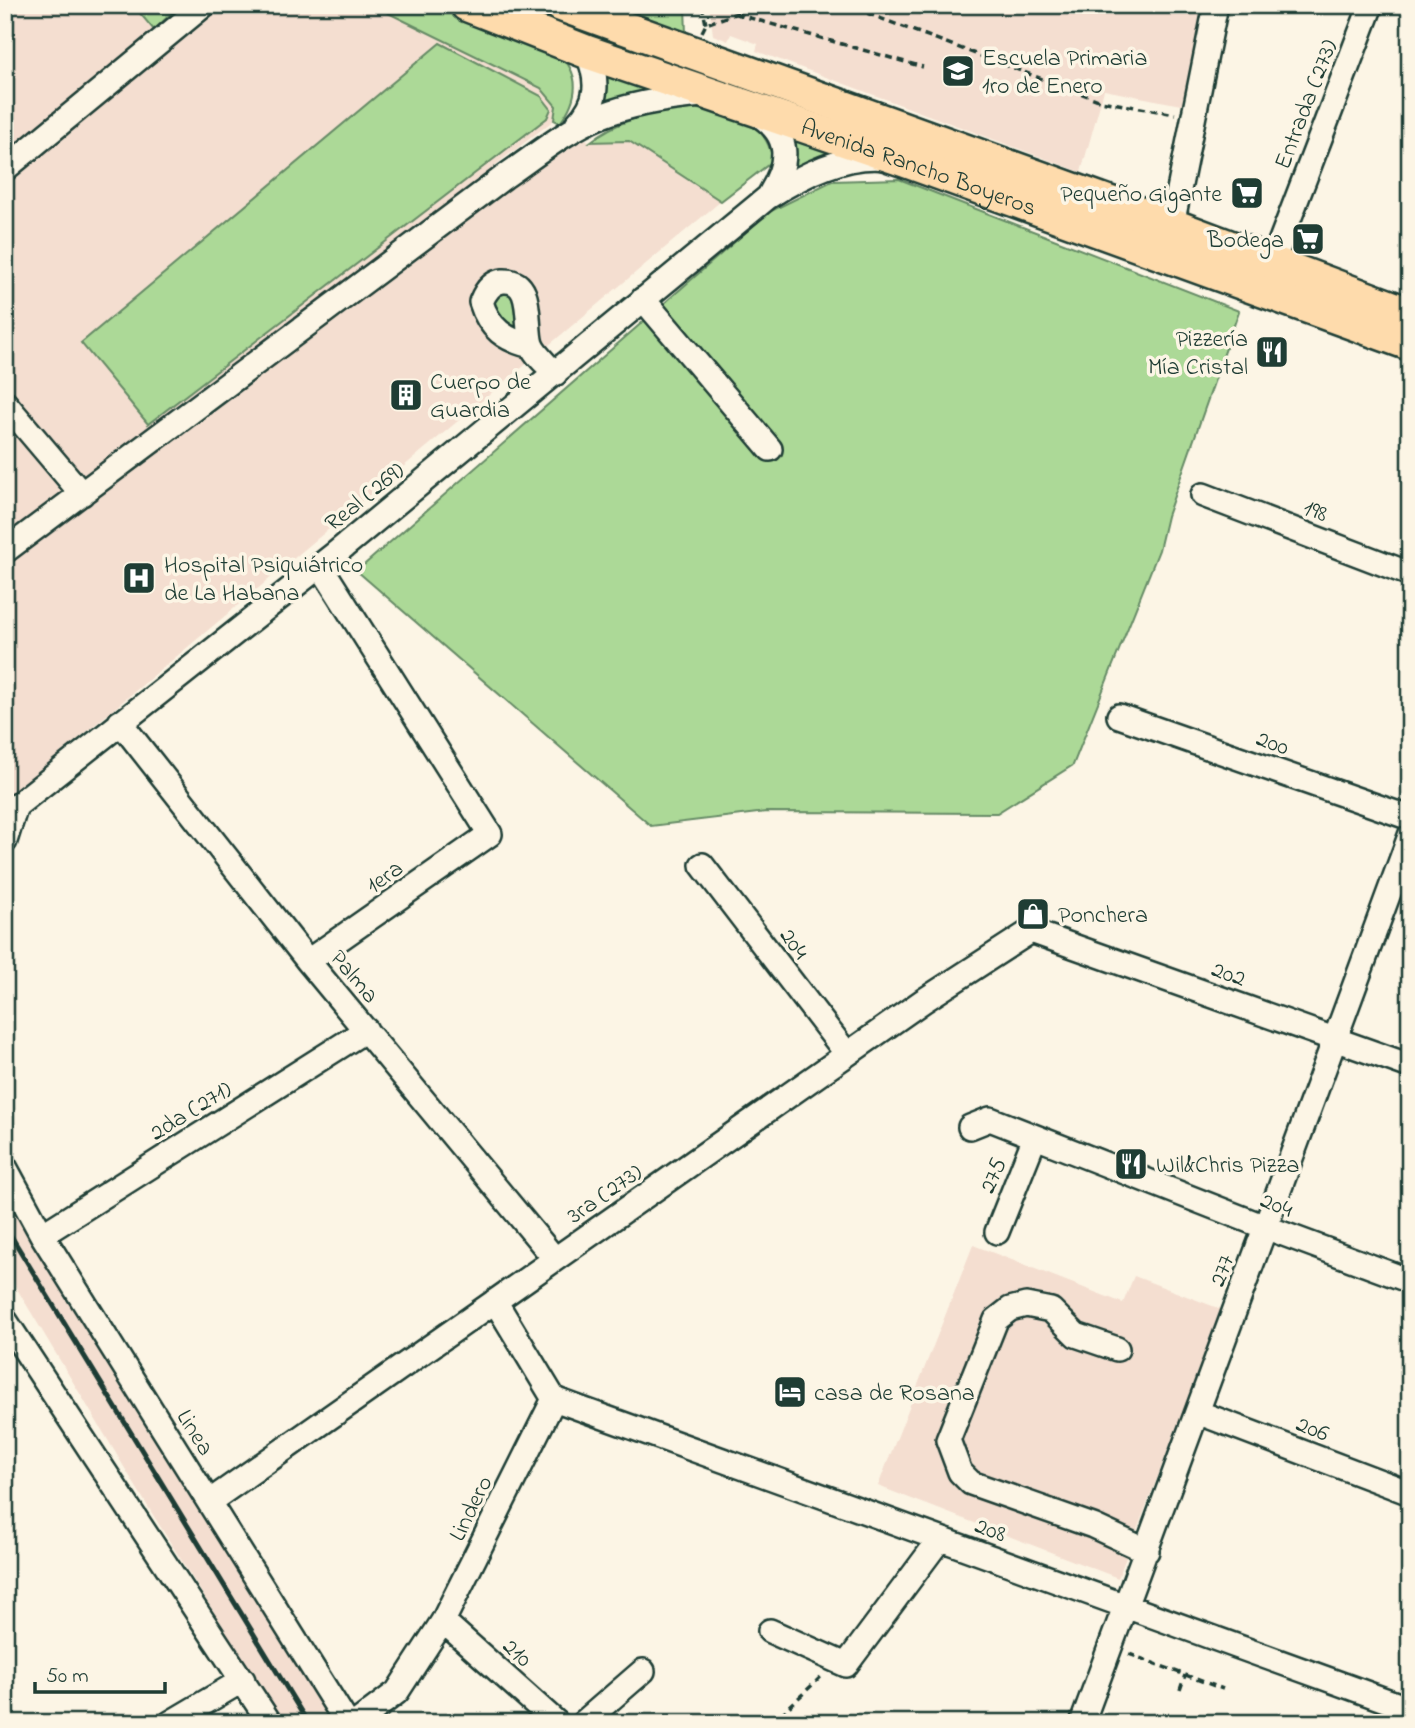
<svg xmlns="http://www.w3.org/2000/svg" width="1415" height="1728" font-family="'Indie Flower',sans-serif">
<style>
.built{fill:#f4ded0}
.green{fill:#acd997;stroke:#668b66;stroke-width:2}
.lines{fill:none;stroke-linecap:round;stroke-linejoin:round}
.minor-casing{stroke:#1f3d34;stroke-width:28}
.highway-casing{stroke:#1f3d34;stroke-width:37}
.path{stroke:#1f3d34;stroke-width:3.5;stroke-dasharray:7 5;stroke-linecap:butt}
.minor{stroke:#fcf5e5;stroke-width:23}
.highway{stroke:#fedbac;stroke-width:32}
.rail{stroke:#1f3d34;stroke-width:5}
.labels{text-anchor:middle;stroke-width:7;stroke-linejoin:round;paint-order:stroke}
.poi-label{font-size:24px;fill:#1f3d34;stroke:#fcf5e5;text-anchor:start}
.street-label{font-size:24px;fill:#1f3d34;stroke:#fcf5e5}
</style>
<rect width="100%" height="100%" fill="#fcf5e5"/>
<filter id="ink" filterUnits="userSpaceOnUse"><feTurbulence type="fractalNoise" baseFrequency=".0143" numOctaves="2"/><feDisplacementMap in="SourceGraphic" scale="14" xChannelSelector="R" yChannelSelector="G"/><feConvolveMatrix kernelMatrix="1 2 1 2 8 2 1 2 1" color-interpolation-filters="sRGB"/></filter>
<g filter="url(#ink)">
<path class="built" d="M5,5H372L541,88L556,106L554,120L494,166L513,186L584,138L590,142L629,141L721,201L5,800Z
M709,5H1207L1186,106L1104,90L1081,172L756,51L758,44L731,34L728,41L713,35Z
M5,1186L336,1723H283L150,1510L5,1269Z
M973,1245L1123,1303L1134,1276L1223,1310L1118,1578L878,1486Z"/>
<path class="green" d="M133,5H180L154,30Z
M372,5H430L557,52C582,74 578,99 560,123L554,120L556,106L541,88Z
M600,5H685L686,35Z
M440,43L541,96L551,109L547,118L148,424L81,343Z
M608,72L664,93L605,106Z
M688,107C726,115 765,114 773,161L721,201L629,141L590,142C619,118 652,114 688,107Z
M778,126L849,153L793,167Z
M899,179L1239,311L1167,516L1159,550L1073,765L997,813L766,812L651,826L357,571L769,212L832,181Z
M498,290L513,291L524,336C501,324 493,320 492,294Z"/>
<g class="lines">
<defs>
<path id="minor" d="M757,114C792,135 789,163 770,194
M577,124C599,101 599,81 587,52
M5,169L204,5
M1172,225L1216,5
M1273,261L1371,5
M643,299L770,449
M531,346C506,340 489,329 481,302C485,292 491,282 503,281C535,279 525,325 531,344C534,354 548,365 555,374
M5,403L82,494
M1203,495L1410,574
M5,551L504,177C535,156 566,130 601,116C633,103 668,98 702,95
M1119,716L1410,818
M120,722L308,961L555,1259
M5,841L16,806L336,553L768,197C801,176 845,153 886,158
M702,865L847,1054
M308,961L490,834L320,565
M970,1127L990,1119L1265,1227L1410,1281
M5,1167L42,1235L347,1723
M997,1232L1035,1137
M42,1235L366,1030
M5,1320L270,1723
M1117,1349L1076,1335L1051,1310L1026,1305L1010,1309L996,1320L948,1440L960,1472L971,1483L1093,1526L1147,1551
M554,1399L1410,1709
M1197,1412L1410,1493
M209,1502L923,1001L1031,931L1410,1066
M443,1621L557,1723
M770,1631L846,1665L940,1539
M170,1723L243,1680
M356,1723L397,1692L443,1621L554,1399L495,1301
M583,1723L643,1671
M1082,1723L1410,836"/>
<g id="highway">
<path id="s1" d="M467,5L587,52L906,161L1410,344"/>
<path d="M561,5L1172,225L1410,314"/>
</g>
</defs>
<use href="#minor" class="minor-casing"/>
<use href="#highway" class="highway-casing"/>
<path class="path" d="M702,5L706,24
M798,5H807
M845,5L1101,101L1175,114
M736,14L923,67
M702,32L706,24L760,5
M1129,1654L1223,1689
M1180,1690L1185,1675
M772,1723L824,1674"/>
<use href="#minor" class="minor"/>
<use href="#highway" class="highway"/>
<path class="rail" d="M5,1226L308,1723"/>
</g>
</g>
<defs>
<symbol id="school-square" viewBox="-11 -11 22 22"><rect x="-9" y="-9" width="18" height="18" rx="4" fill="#1f3d34" stroke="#fcf5e5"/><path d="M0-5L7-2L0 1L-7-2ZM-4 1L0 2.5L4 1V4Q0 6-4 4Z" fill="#fff"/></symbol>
<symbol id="supermarket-square" viewBox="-11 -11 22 22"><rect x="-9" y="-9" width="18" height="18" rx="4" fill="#1f3d34" stroke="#fcf5e5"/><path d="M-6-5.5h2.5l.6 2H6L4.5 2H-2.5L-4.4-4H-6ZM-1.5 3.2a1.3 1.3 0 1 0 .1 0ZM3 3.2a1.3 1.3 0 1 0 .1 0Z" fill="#fff"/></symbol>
<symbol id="restaurant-square" viewBox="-11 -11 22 22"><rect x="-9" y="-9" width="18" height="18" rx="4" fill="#1f3d34" stroke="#fcf5e5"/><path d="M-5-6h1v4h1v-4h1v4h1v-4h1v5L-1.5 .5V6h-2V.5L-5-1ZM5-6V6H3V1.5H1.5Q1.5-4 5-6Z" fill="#fff"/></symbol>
<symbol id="building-square" viewBox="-11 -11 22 22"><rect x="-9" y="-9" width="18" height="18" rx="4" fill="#1f3d34" stroke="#fcf5e5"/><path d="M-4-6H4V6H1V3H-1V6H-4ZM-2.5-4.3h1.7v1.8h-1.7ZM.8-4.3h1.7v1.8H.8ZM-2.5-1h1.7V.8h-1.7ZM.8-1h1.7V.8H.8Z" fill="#fff"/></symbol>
<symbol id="hospital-square" viewBox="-11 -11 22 22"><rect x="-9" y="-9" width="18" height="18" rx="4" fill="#1f3d34" stroke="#fcf5e5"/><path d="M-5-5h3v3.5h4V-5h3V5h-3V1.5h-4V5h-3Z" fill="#fff"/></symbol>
<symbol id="shop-square" viewBox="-11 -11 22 22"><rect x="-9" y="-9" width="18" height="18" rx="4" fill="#1f3d34" stroke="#fcf5e5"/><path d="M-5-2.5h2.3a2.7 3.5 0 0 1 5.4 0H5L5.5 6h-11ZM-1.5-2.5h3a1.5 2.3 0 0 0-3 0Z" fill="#fff"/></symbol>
<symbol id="hotel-square" viewBox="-11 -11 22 22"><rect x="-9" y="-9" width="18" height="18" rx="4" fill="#1f3d34" stroke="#fcf5e5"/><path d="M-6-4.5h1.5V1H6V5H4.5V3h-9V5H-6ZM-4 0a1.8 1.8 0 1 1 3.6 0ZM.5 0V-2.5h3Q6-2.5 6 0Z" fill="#fff"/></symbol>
</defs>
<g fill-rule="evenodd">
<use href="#school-square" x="939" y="52" width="38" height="38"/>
<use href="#supermarket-square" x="1228" y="174" width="38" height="38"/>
<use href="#supermarket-square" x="1289" y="220" width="38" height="38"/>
<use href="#restaurant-square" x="1253" y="333" width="38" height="38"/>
<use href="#building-square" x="387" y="376" width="38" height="38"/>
<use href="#hospital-square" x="120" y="559" width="38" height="38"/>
<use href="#shop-square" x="1014" y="895" width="38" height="38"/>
<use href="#restaurant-square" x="1112" y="1145" width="38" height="38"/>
<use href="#hotel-square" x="771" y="1373" width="38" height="38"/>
</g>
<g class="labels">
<g class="poi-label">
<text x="982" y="65">Escuela Primaria<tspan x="982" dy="28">1ro de Enero</tspan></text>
<text x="1222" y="201" text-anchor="end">Pequeño Gigante</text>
<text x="1284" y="247" text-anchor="end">Bodega</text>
<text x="1248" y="346" text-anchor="end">Pizzería<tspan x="1248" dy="28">Mía Cristal</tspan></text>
<text x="430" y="389">Cuerpo de<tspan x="430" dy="28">Guardia</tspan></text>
<text x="164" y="572">Hospital Psiquiátrico<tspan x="164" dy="28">de La Habana</tspan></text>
<text x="1058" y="922">Ponchera</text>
<text x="1156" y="1172">Wil&amp;Chris Pizza</text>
<text x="814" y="1400">casa de Rosana</text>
</g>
<g class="street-label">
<text transform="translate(1305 104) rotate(-69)" y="8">Entrada (273)</text>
<text dy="8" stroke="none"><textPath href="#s1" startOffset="480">Avenida Rancho Boyeros</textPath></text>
<text transform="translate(364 496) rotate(-39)" y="8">Real (269)</text>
<text transform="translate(1316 510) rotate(21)" y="8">198</text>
<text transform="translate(1273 742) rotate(19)" y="8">200</text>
<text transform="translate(384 876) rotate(-35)" y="8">1era</text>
<text transform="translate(795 943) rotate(53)" y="8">204</text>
<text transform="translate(1229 973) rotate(19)" y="8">202</text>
<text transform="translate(355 976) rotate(50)" y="8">Palma</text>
<text transform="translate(190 1110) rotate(-32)" y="8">2da (271)</text>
<text transform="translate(992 1175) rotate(-68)" y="8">275</text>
<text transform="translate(604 1193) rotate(-35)" y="8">3ra (273)</text>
<text transform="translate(1277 1204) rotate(21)" y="8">204</text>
<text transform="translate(1221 1270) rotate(-70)" y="8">277</text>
<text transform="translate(1313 1428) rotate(21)" y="8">206</text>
<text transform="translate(196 1432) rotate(58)" y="8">Linea</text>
<text transform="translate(470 1508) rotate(-64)" y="8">Lindero</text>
<text transform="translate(991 1529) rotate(20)" y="8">208</text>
<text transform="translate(518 1652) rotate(42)" y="8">210</text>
</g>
</g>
<rect width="1415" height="1728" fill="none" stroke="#fcf5e5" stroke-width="28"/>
<rect x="14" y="14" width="1387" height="1700" fill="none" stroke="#1f3d34" stroke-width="2.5" filter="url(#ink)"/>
<path d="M35 1682v10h130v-10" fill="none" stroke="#1f3d34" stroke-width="3.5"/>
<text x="46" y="1682" font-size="21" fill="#1f3d34" stroke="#fcf5e5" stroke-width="5" paint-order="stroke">50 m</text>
</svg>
